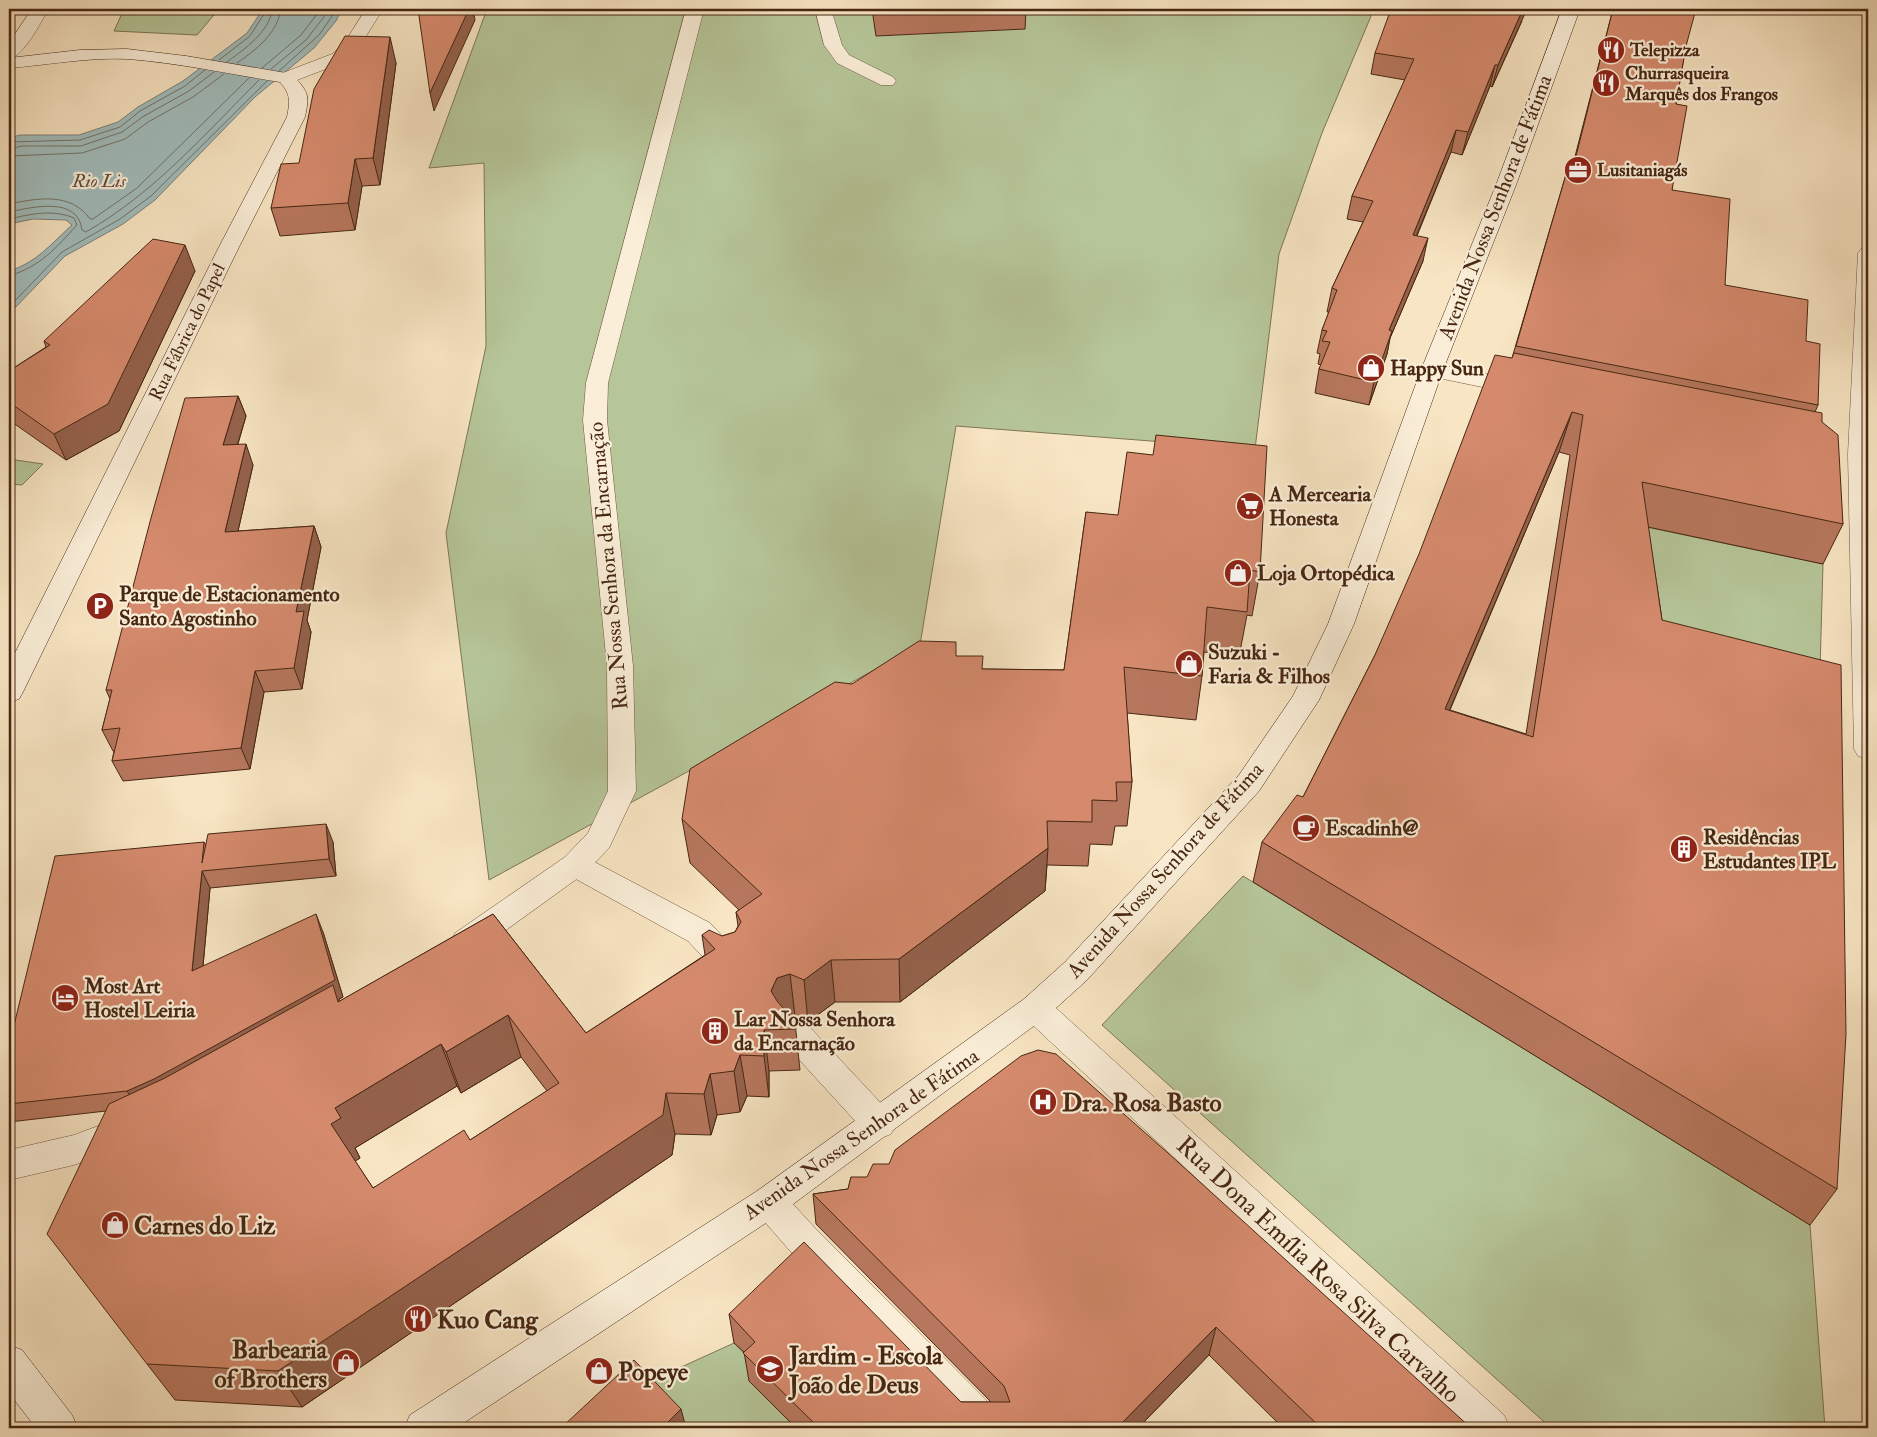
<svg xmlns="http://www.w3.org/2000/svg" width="1877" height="1437" font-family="'IM FELL Double Pica',serif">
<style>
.green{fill:#b6c699;stroke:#7e7656}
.water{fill:#a1bdbd;stroke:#7d8179}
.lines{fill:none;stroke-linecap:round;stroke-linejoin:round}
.shore{stroke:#747268;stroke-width:1}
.service-casing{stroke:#73563e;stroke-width:1}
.minor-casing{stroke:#73563e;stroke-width:1}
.secondary-casing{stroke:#472712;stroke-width:1}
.service{fill:#faeed8;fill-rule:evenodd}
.minor{fill:#faeed8;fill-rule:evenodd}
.secondary{fill:#faeed8;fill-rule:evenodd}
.wall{fill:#b7775e;stroke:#472712;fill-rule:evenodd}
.shaded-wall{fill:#95614c;stroke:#472712}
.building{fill:#d58a6d;stroke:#472712;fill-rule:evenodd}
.labels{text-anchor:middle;stroke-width:4.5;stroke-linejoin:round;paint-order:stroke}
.far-poi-label{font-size:18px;font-weight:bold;fill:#472712;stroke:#faeed8;text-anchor:start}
.far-street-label{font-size:18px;fill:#472712;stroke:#faeed8}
.far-water-label{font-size:19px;font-style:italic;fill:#5e4c3d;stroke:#faeed8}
.street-label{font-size:21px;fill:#472712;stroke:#faeed8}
.poi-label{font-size:21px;font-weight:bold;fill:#472712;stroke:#faeed8;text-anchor:start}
.near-poi-label{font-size:25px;font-weight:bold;fill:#472712;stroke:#faeed8;text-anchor:start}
.near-street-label{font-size:25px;fill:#472712;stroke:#faeed8}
</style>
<rect width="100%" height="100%" fill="#f8e5c3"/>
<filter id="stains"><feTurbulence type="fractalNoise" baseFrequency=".004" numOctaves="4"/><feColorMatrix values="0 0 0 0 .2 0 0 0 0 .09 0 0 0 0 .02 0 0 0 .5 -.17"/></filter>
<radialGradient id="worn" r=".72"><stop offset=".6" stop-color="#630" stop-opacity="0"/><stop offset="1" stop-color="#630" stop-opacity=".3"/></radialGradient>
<path class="green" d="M124,9H219L197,35L114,31Z
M487,9H1374L1322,133L1279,254L1255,449L956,426L920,645L489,880L446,533L486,346L484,163L429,168Z
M9,459L43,464L22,485L9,484Z
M1627,523L1823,564L1819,705L1645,662Z
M1243,876L1810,1225L1825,1428H1551L1102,1025Z
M734,1343L760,1370L749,1381L796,1428H683L642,1385Z"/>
<path class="water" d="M263,9H342L336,21L314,48L255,97L155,200L123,224L65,256L9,314V271C36,263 51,244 72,225L66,220L33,219L9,224V138L20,135H79L118,122L138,107L183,81L247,33Z"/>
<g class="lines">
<path class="shore" d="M219,60L250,36L267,9
M227,62C246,48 268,33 273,9
M237,63C257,49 277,34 281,9
M262,68L301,35L321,9
M271,69L306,40L330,9
M279,71L319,35L337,9
M9,142L80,140L120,127L140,111L185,86L205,70
M9,149L22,146H81L122,132L144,116L189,91L214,72
M9,156L82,153L125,139L148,122L193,97L224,74
M9,204C38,198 71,192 90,219H93L137,188L249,78
M9,212C33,207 78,196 82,230L86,232C154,193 204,135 259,80
M9,219C31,214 53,209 74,218L77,225C55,249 41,266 9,276
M9,307L62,252L120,219L151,196L267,81"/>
<defs>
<path id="service" d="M32,9H49C40,23 24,56 9,59V43Z
M575,853L585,857L710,923L739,954L744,963L739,972L728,976L717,972L688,941L565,873L560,865L565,857Z
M794,1018L805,1022L891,1114L896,1124L891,1134L879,1139L867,1134L783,1042L778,1032L783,1022Z
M769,1186L781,1191L815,1228L1001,1415L1007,1428H962L791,1252L757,1213L752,1202L757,1191Z"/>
<path id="minor" d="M366,9H383L356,52L344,62L292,82H280L277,78L280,74L332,54L343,45Z
M686,9H704L608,383L607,420L633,666L636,791L609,848L585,873L477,951L466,955L455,951L451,942L455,933L565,857L588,833L608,791L607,666L583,420L586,383Z
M815,9H831L842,45L849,55L893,77L896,81L893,85H881L837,63L824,45Z
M1868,247V759L1858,756L1854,749L1848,454L1858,253L1861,249Z
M1432,363L1521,381L1529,383L1532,388L1529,393L1521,395L1424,375L1421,370L1424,365Z
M1035,995L1046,999L1504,1415L1510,1428H1464L1024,1017L1019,1008L1024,999Z
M125,1116L137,1120L142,1131L137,1142L74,1165L9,1180V1150L74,1135Z"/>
<path id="secondary" d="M1562,9H1580L1516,185L1443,370L1354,624L1319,700L1259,791L1087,980L1046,1017L781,1213L456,1428H404L410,1415L757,1191L1024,999L1065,962L1239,775L1293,696L1328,624L1421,370L1496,185Z
M127,49L186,56L292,74C308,92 310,94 305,117L239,247L23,692L19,699L9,702V665L219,247L287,117C290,101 291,95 280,82C230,74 179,63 128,59C88,57 48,65 9,68V58L80,50Z
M9,1345L22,1350L72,1415L78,1428H36L9,1393Z"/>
</defs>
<use href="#service" class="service-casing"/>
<use href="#minor" class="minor-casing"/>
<use href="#secondary" class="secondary-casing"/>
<use href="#service" class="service"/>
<use href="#minor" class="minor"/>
<use href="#secondary" class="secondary"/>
</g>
<path class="wall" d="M872,9H1026L1025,29L876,36Z
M1613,9L1686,46L1676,104L1672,190L1725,285L1806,341L1818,405L1815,412L1822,422L1843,524L1823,564L1648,527L1662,620L1837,1189L1810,1225L1253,882L1262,842L1303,797L1375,655L1512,358L1567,171L1571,172ZM1559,452L1570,455L1526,734L1450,710Z
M1522,21L1492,87L1490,86L1462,155L1451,152L1417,236L1423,261L1390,338L1387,354L1369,405L1315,393L1319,369L1321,365L1318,364L1320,354L1317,353L1322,330L1329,312H1327L1332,288L1363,222L1347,219L1352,196L1405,80L1371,74L1375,53Z
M396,63L380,185L362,186L355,230L280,236L271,208L299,163Z
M195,271L119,431L66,460L9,420V371L46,347L44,341Z
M238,396L246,416L238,444L253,465L238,531L314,526L321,547L307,620L311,632L302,689L264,692L250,769L123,781L112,761L114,751H113L102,730L110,699L106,690Z
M1086,512L1260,572L1252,616L1247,615L1239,657L1204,652L1202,676L1196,720L1127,713L1132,782L1127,826H1115L1112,845L1090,844L1088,866L1047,865L1045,891L900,1002H835L808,1022L795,1016L791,1017L795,1022L800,1070L769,1071V1097L747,1096L740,1112L717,1115L711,1135L675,1134L672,1155L302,1407L175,1400L147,1364L106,1111L9,1122V1046L204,842L206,845L333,842L336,876L210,888L203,966L323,932L343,997L339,999L340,1001L493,914L586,1033L705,955L702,935L722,936L735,932L738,926L736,912L739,910L690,863L682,819L852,684L956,656L983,669L1064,670ZM521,1057L547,1091L470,1140L373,1188L355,1161L360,1158L355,1148L457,1086L461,1093Z
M851,1177L1471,1428H1283L1209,1355L1138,1428H796L749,1381L744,1352L734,1343L729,1314L961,1402H991L816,1224L813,1194L848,1189Z"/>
<path class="shaded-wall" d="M465,9H473L475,20L434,111L430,93Z
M1523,9H1527L1492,87L1498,65Z
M390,37L396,63L380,185L373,158Z
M1495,65L1490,86L1462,155L1468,132Z
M1456,130L1451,152L1407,258L1413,235Z
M355,159L362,186L355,230L348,203Z
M1428,238L1423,261L1390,338L1387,354L1369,405L1374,382L1389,330Z
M185,245L195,271L119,431L66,460L54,434Z
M238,396L246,416L231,466L223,445Z
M1572,412L1559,452L1433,749L1445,709Z
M246,444L253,465L233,553L225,532Z
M314,526L321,547L307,620L311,632L302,689L294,668L296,612Z
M255,671L264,692L250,769L241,748Z
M326,824L333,842L336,876L329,859Z
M1048,848L1045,891L900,1002L899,959Z
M202,871L210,888L201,988L192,971Z
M316,914L323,932L343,997L339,999L352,1027L138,1107L127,1091Z
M831,960L835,1002L808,1022L804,980Z
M790,974L795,1016L782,1020L771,991L777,978Z
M508,1015L521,1057L461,1093L446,1052Z
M764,1030L769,1071V1097L764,1056Z
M441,1044L457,1086L355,1148L360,1158L351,1164L331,1124L335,1108Z
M740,1055L747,1096L740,1112L734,1071Z
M710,1074L717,1115L711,1135L704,1094Z
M666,1093L675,1134L672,1155L302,1407L278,1371Z
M1216,1327L1209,1355L1138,1428H1117Z
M681,1409L686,1428H662Z"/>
<path class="building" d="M418,9H469L430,93Z
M875,9H935L876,12Z
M1391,9H1523L1498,65H1495L1468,132L1456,130L1413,235L1428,238L1389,330L1392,331L1374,382L1319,369L1330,342L1322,341L1327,331L1322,330L1337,290L1332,288L1373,201L1352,196L1414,59L1375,53Z
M1613,9H1696L1686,46L1676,104L1687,106L1672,190L1730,199L1725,285L1808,300L1806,341L1820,344L1818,405L1516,346L1567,171L1572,172Z
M345,36L390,37L373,158L355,159L348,203L271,208L281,164L299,163L314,89Z
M153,239L185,245L108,404L54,434L9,402V371L50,345L44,341Z
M1514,353L1822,413V422L1838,435L1843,524L1642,482L1662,620L1841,665L1846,1034L1837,1189L1262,842L1297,795L1303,797L1375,655L1419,554L1495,355L1512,358ZM1572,412L1583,415L1533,737L1445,709Z
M238,396L223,445L246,444L225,532L314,526L296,612L304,611L294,668L255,671L241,748L112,761L120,728L102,730L112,690H106L151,518L185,398Z
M1156,435L1267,446L1260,572L1250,570L1247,612L1207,607L1202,676L1124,667L1132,782H1116L1117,801L1092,800V822L1047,821L1048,848L899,959L831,960L804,980L790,974L777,978L771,991L777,1001L795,1022L796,1029L764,1030V1056L740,1055L734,1071L710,1074L704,1094L666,1093L663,1115L278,1371L147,1364L47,1234L109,1104L165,1078L333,985L338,1002L493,914L586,1033L715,949L702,935L709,930L722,936L735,932L741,922L736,912L762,894L682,819L690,769L835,682L852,684L919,641L956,642V656H983L982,669L1064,670L1086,512L1118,515L1127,452L1153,455ZM508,1015L559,1083L470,1140L464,1130L373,1188L331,1124L341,1118L335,1108L441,1044L446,1052Z
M326,824L329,859L202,871L192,971L316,914L335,980L154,1079L127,1091L9,1104V1046L55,856L204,842L202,863L208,834Z
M1038,1050L1056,1054L1168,1153L1471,1428H1321L1216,1327L1117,1428H819L743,1353L755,1342L729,1314L804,1242L961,1402H1010L1004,1386L813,1194L848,1189L851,1177H867L873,1164H889L895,1150L1021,1056Z
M634,1360L681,1409L662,1428H561Z"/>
<defs>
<symbol id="restaurant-disc" viewBox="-11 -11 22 22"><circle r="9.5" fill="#8f2418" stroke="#faeed8"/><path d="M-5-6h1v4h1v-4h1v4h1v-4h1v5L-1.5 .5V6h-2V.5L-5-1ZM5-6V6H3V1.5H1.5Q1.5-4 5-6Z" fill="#fff"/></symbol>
<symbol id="office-disc" viewBox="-11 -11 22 22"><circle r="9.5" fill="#8f2418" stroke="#faeed8"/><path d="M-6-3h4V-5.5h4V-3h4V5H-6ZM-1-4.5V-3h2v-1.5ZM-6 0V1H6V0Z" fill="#fff"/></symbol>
<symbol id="shop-disc" viewBox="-11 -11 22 22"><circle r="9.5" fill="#8f2418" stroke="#faeed8"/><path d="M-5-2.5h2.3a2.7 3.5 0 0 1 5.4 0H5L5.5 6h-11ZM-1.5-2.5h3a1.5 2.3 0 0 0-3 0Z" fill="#fff"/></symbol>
<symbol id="supermarket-disc" viewBox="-11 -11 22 22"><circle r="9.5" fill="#8f2418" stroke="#faeed8"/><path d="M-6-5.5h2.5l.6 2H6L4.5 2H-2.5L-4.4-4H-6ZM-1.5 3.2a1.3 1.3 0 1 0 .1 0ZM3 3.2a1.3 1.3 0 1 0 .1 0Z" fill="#fff"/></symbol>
<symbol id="parking-disc" viewBox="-11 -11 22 22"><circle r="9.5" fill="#8f2418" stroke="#faeed8"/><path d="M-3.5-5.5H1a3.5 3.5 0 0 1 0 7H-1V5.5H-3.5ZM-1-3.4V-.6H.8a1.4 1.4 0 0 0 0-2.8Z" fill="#fff"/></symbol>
<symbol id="cafe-disc" viewBox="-11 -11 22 22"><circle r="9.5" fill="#8f2418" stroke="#faeed8"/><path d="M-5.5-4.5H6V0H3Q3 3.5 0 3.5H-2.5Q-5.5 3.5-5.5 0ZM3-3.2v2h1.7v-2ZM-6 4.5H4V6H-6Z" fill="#fff"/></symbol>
<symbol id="building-disc" viewBox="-11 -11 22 22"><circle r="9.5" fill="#8f2418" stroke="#faeed8"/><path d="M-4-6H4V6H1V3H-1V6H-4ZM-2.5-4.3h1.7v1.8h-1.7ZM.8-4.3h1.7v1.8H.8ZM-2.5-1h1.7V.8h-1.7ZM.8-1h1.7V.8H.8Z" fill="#fff"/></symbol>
<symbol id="hotel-disc" viewBox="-11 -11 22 22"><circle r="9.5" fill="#8f2418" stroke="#faeed8"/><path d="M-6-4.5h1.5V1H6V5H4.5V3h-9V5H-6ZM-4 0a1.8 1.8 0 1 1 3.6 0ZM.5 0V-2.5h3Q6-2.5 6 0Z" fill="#fff"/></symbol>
<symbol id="hospital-disc" viewBox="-11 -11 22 22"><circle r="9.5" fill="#8f2418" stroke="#faeed8"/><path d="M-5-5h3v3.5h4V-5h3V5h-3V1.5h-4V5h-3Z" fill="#fff"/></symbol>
<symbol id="school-disc" viewBox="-11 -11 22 22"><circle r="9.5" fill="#8f2418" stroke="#faeed8"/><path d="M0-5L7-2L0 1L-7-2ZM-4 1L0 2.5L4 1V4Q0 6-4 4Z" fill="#fff"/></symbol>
</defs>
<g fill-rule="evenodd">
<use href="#restaurant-disc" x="1595" y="34" width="32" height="32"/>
<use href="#restaurant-disc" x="1590" y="67" width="32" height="32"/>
<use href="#office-disc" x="1562" y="154" width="32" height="32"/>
<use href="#shop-disc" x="1355" y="352" width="32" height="32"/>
<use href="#supermarket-disc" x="1234" y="490" width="32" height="32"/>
<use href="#shop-disc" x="1222" y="557" width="32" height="32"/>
<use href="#parking-disc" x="84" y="590" width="32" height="32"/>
<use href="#shop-disc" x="1173" y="648" width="32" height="32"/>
<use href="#cafe-disc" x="1290" y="812" width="32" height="32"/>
<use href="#building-disc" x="1668" y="833" width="32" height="32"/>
<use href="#hotel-disc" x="49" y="982" width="32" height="32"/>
<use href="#building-disc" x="699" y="1015" width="32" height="32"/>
<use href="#hospital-disc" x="1027" y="1086" width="32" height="32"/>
<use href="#shop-disc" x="99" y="1209" width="32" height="32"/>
<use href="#restaurant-disc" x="402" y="1303" width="32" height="32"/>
<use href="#shop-disc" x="330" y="1347" width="32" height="32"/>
<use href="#school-disc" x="754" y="1353" width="32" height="32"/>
<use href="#shop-disc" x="583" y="1355" width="32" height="32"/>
</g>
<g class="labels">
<g class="far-poi-label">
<text x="1630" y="56">Telepizza</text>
<text x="1625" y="79">Churrasqueira<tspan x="1625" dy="21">Marquês dos Frangos</tspan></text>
<text x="1597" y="176">Lusitaniagás</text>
</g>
<g class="far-street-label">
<text transform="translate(187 332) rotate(-64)" y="6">Rua Fábrica do Papel</text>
</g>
<g class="far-water-label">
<text x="99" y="187">Rio Lis</text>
</g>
<g class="street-label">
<text transform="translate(1495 207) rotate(-69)" y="7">Avenida Nossa Senhora de Fátima</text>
<text transform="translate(608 566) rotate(-95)" y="7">Rua Nossa Senhora da Encarnação</text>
<text transform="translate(1165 870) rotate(-48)" y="7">Avenida Nossa Senhora de Fátima</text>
<text transform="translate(861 1134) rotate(-35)" y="7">Avenida Nossa Senhora de Fátima</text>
</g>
<g class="poi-label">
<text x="1390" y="375">Happy Sun</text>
<text x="1269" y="501">A Mercearia<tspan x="1269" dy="24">Honesta</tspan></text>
<text x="1257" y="580">Loja Ortopédica</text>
<text x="119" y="601">Parque de Estacionamento<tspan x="119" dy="24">Santo Agostinho</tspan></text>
<text x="1208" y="659">Suzuki -<tspan x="1208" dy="24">Faria &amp; Filhos</tspan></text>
<text x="1325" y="835">Escadinh@</text>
<text x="1703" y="844">Residências<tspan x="1703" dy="24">Estudantes IPL</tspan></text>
<text x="84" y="993">Most Art<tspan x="84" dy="24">Hostel Leiria</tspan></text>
<text x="734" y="1026">Lar Nossa Senhora<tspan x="734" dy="24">da Encarnação</tspan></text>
</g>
<g class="near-poi-label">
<text x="1062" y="1111">Dra. Rosa Basto</text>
<text x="134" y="1234">Carnes do Liz</text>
<text x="437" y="1328">Kuo Cang</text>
<text x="327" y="1358" text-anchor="end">Barbearia<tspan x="327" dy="29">of Brothers</tspan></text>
<text x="789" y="1364">Jardim - Escola<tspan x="789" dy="29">João de Deus</tspan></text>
<text x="618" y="1380">Popeye</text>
</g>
<g class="near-street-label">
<text transform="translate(1319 1269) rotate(43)" y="9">Rua Dona Emília Rosa Silva Carvalho</text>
</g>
</g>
<rect width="1877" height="1437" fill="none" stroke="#f8e5c3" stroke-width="30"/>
<rect x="10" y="10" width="1857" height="1417" fill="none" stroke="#472712" stroke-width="2.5"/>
<rect x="15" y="15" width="1847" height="1407" fill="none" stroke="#472712"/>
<rect width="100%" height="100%" filter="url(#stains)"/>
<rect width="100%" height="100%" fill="url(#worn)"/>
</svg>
